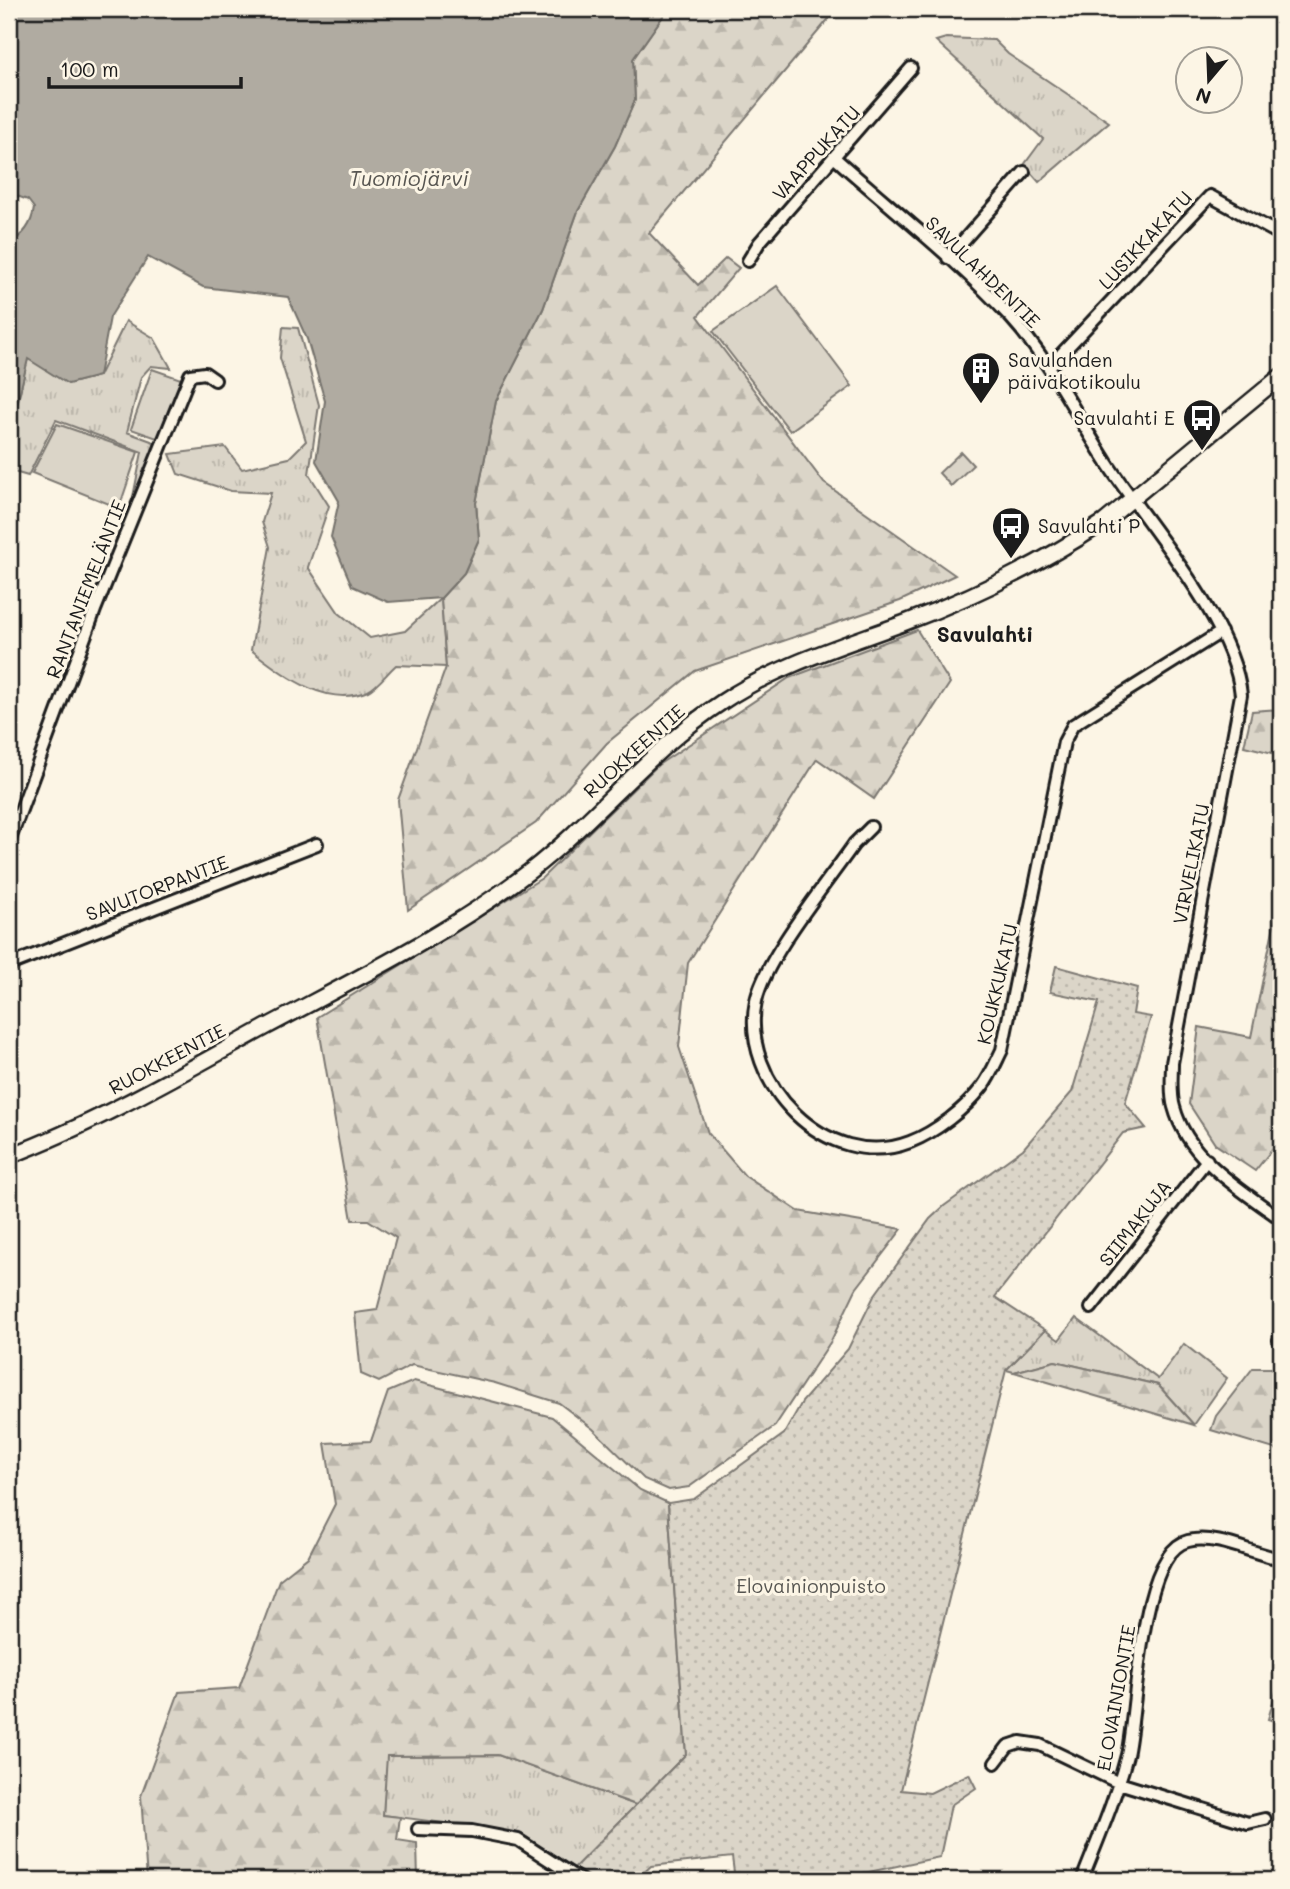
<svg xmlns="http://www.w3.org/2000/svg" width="1290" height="1889" font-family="Mali,sans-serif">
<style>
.grass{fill:url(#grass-tufts);stroke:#7c7872;stroke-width:2}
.forest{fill:url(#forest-firs);stroke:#7c7872;stroke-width:2}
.park{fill:url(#park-dots);stroke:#7c7872;stroke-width:2}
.pitch{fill:#dbd5c8;stroke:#7c7872;stroke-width:2}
.water{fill:#b0aba1;stroke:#75726c;stroke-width:2}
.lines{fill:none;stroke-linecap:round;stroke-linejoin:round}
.minor-casing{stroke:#1c1c1c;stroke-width:16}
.tertiary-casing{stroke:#1c1c1c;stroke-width:19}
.minor{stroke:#fcf5e5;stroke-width:10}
.tertiary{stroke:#fcf5e5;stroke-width:14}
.labels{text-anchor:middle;stroke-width:6;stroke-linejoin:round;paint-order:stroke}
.street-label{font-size:19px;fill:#1c1c1c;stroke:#fcf5e5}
.poi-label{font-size:19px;fill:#1c1c1c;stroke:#fcf5e5;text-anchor:start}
.park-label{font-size:19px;fill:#555450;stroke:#fcf5e5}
.water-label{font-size:21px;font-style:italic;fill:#575551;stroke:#fcf5e5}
.neighbourhood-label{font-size:21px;font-weight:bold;fill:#1c1c1c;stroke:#fcf5e5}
</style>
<defs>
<pattern id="grass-tufts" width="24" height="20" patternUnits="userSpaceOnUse" patternTransform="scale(1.75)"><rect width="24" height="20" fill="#dbd5c8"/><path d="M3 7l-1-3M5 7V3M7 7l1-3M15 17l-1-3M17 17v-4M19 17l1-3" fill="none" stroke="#bbb6ab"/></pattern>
<pattern id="forest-firs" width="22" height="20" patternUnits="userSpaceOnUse" patternTransform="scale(1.75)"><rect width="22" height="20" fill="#dbd5c8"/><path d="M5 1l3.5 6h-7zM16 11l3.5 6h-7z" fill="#bbb6ab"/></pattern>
<pattern id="park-dots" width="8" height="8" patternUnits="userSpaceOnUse" patternTransform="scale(1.75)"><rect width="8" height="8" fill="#dbd5c8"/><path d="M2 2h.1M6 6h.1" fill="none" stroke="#bbb6ab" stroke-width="1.8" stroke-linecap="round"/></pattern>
</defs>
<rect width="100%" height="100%" fill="#fcf5e5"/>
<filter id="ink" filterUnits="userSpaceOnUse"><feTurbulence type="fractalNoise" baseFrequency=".0143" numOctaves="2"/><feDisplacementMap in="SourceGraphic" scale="14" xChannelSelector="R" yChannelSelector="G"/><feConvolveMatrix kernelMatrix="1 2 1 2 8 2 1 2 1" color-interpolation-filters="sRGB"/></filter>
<g filter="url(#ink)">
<path class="grass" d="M946,38L994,40L1008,54L1109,122L1039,182L1024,165L1043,139L936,41Z
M126,321L154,338L171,368L151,366L141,377L127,432L154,442L155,453L131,507L142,452L56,420L28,476L14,472L9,479V438L28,358L68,384L99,376Z
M283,327L298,328L319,405L309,474L329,506L308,567L339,613L370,638L405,631L441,598L446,667L396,665C387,673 378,686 368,691C325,709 283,674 251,650L270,547L262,522L271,493L231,491L178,474L170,454L225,447L242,469L289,458L306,441L280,358Z
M1076,1318L1158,1379L1184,1344L1227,1378L1194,1425L1158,1385L1055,1361L1014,1372L1006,1370L1045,1330L1059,1340Z
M498,1755L636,1805L574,1868L520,1833L383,1815L386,1756Z"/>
<path class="forest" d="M668,9H837L649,233L698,285L726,258L739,268L698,316L824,483L955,575L900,601L695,671L607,743L536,823L408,910L398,800L446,667L441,598L464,573L479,539L476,503L496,401L543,309L578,211L615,146L635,100L633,59Z
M917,630L950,683L874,799L817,759L688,963L679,1047L708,1133L745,1176L798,1211L902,1229L856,1289L831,1341L775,1426L689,1487L669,1490L644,1479L593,1429L559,1403L495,1383L412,1365L379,1382L361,1374L355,1313L377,1310L396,1238L368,1220H352L317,1017L542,878L658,765L789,678Z
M1281,709V755L1244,746L1252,711Z
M1281,890V1154L1274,1147L1255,1171L1215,1144L1189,1104L1199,1027L1251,1037Z
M1055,1361L1158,1385L1194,1425L1014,1372Z
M1253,1368H1272L1281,1375V1451L1211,1430L1216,1416Z
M414,1381L552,1417L640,1490L668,1503L686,1754L636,1805L498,1755L387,1756L383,1815L400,1817L397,1840L417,1843L418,1880H147L141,1796L179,1692L239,1688L279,1580L308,1557L335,1504L325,1443L371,1441L388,1392Z
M1281,1674V1723L1268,1719Z"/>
<path class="park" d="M1056,966L1137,988L1133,1014L1151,1017L1125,1103L1146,1128L1123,1133L995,1297L1045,1330L1006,1370L901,1790L930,1793L969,1774L976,1788L951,1805L940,1857L831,1880H735L732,1857L651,1866L636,1880H595L574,1868L686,1754L668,1503L694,1499L784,1434L802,1402L848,1349L874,1296L930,1219L944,1206L1023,1149L1072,1092L1099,1002L1050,992Z"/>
<path class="pitch" d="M777,286L852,386L790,431L713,331Z
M152,369L181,379L160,439L131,429Z
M57,424L138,452L119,508L32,473Z
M961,452L973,465L951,486L939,473Z"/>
<path class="water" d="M11,9H668L633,59L635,100L615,146L578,211L543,309L496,401L476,503L479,539L464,573L441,598L388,602L352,586L331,537L339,501L316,461L325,401L307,339L288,297L203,287L148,257L110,317L99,376L68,384L28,359L9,437V242C24,236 32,223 34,208L28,200L9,193V13Z"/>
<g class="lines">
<defs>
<path id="minor" d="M835,158C893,210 958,260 1011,318C1050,361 1076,415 1107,463C1148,526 1234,621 1241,695L1172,1063C1172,1077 1170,1094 1174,1107C1188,1159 1240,1189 1281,1219
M948,258L1024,172
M748,261L759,243L911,68
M1049,367L1210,196L1281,235
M871,827L854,844C827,883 765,958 756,1001C739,1082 827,1174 910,1142C936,1132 965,1109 982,1087C990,1077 996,1062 1002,1050L1064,742L1073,725L1221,632
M9,842L95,610L190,375L205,373L215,380
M9,965L317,844
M1091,1308L1207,1160
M1279,1340L1281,1336
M995,1763L1008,1746L1020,1742L1040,1745L1119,1783L1248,1823L1265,1819
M418,1829L472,1831L518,1840L580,1880
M1082,1880C1098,1839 1116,1798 1127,1755C1137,1714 1139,1552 1188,1541C1218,1534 1252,1554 1281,1559"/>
<path id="tertiary" d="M9,1156C99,1122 182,1073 266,1027C356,979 450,933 530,871C598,818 650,749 722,702C778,665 842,646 904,623C973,597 1042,563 1104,522L1281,376"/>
</defs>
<use href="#minor" class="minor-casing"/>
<use href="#tertiary" class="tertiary-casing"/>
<use href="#minor" class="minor"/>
<use href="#tertiary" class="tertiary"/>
</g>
</g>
<defs>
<symbol id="building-pin" viewBox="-11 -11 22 30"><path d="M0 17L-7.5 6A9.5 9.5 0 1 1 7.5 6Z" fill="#1c1c1c" stroke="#fcf5e5"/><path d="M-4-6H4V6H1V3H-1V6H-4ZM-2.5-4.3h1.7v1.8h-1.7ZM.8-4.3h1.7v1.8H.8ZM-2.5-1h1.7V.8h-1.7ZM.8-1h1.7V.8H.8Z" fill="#fff"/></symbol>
<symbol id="bus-pin" viewBox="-11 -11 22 30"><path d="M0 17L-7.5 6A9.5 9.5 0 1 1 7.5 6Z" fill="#1c1c1c" stroke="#fcf5e5"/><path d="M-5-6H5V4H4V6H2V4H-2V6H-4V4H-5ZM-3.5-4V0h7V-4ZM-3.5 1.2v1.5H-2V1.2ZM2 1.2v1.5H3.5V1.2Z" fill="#fff"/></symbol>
</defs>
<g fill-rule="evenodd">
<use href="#building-pin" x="959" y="349" width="44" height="60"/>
<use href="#bus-pin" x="1180" y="396" width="44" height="60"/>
<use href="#bus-pin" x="989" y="504" width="44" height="60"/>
</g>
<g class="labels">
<g class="street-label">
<text transform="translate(816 153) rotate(-48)" y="7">VAAPPUKATU</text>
<text transform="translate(1145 240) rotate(-47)" y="7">LUSIKKAKATU</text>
<text transform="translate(983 272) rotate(44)" y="7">SAVULAHDENTIE</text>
<text transform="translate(86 589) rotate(-69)" y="7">RANTANIEMELÄNTIE</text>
<text transform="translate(634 751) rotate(-42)" y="7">RUOKKEENTIE</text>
<text transform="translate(1191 864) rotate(-79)" y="7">VIRVELIKATU</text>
<text transform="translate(157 888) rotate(-21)" y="7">SAVUTORPANTIE</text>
<text transform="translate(997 984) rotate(-77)" y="7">KOUKKUKATU</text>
<text transform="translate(167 1059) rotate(-28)" y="7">RUOKKEENTIE</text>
<text transform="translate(1135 1223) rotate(-52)" y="7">SIIMAKUJA</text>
<text transform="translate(1116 1698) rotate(-80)" y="7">ELOVAINIONTIE</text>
</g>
<g class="poi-label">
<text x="1008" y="367">Savulahden<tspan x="1008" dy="22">päiväkotikoulu</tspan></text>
<text x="1175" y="425" text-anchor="end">Savulahti E</text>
<text x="1038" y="533">Savulahti P</text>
</g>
<g class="park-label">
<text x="811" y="1593">Elovainionpuisto</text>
</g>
<g class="water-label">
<text x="409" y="186">Tuomiojärvi</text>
</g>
<g class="neighbourhood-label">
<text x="985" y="642">Savulahti</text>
</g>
</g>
<rect width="1290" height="1889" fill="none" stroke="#fcf5e5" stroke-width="35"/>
<rect x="18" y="18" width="1255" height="1854" fill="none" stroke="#1c1c1c" stroke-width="2.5" filter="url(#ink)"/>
<g transform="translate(1209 80) rotate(199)"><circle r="33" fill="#fcf5e5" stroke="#a29e95" stroke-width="2"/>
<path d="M0-5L12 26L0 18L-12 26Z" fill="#1c1c1c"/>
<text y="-10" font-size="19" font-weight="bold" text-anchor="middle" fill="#1c1c1c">N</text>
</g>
<path d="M49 77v10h192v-10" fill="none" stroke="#1c1c1c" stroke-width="3.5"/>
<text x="60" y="77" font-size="21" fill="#1c1c1c" stroke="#fcf5e5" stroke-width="5" paint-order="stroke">100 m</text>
</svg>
